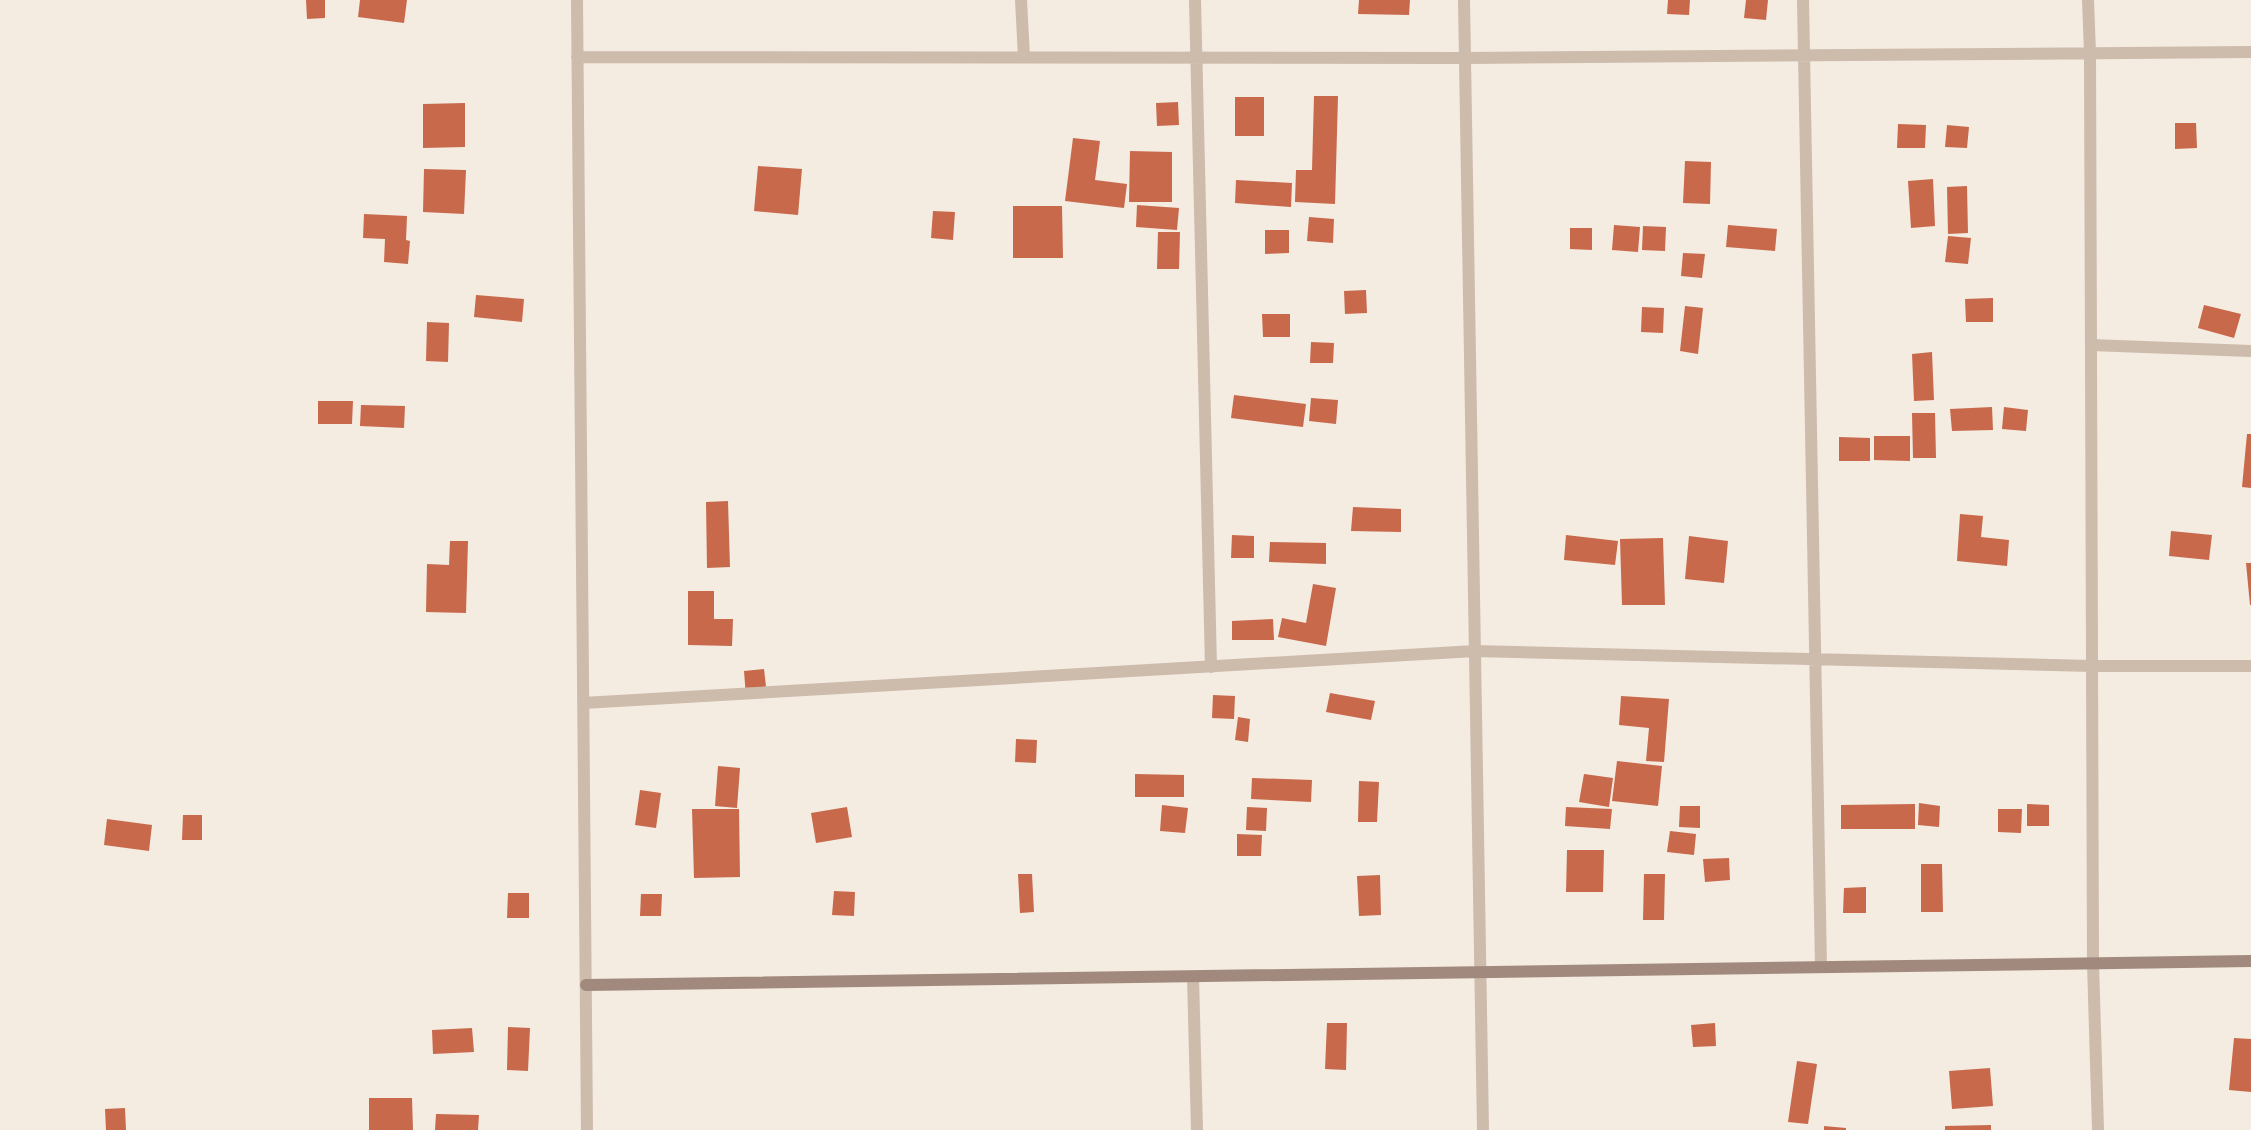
<svg xmlns="http://www.w3.org/2000/svg" width="2251" height="1130" font-family="Karla,sans-serif">
<style>
.building{fill:#c8694b}
.lines{fill:none;stroke-linecap:round;stroke-linejoin:round}
.street{stroke:#cdbbac;stroke-width:12}
.secondary{stroke:#a18a7d;stroke-width:12}
</style>
<rect width="100%" height="100%" fill="#f4ebe1"/>
<path class="building" d="M306,0H325V18L307,19Z
M360,0H407L404,23L358,17Z
M1359,0H1410L1409,15L1358,14Z
M1668,0H1690L1689,15L1667,14Z
M1746,0H1768L1766,20L1744,18Z
M1314,96H1338L1335,204L1295,202L1296,170H1312Z
M1235,97H1264V136H1235Z
M1178,102L1179,125L1157,126L1156,103Z
M465,103V147L423,148V104Z
M2175,123H2196L2197,148L2175,149Z
M1898,124L1926,125L1925,148H1897Z
M1947,125L1969,127L1967,148L1945,147Z
M1073,138L1100,141L1095,180L1127,184L1124,208L1065,201Z
M1130,151L1172,152V202H1129Z
M1685,161L1711,162L1710,204L1683,203Z
M758,166L802,169L798,215L754,211Z
M424,169L466,170L464,214L423,212Z
M1933,179L1935,226L1911,228L1908,181Z
M1236,180L1292,183L1291,207L1235,203Z
M1967,186L1968,233L1948,234L1947,187Z
M1137,205L1179,208L1177,230L1136,227Z
M1013,206H1062L1063,258H1013Z
M933,211L955,212L953,240L931,238Z
M364,214L407,216L406,240L410,241L408,264L384,262L385,239L363,238Z
M1309,217L1334,219L1333,243L1307,241Z
M1614,225L1640,227L1638,252L1612,250Z
M1728,225L1777,229L1775,251L1726,247Z
M1643,226L1666,227L1665,251L1642,250Z
M1570,228H1592V250L1570,249Z
M1265,230H1289V253L1265,254Z
M1158,232H1180L1179,269H1157Z
M1948,236L1971,238L1968,264L1945,262Z
M1683,253L1705,254L1702,278L1681,276Z
M1366,290L1367,313L1345,314L1344,291Z
M476,295L524,299L522,322L474,317Z
M1993,298V322H1966L1965,299Z
M2204,305L2241,314L2234,338L2198,328Z
M1685,306L1703,308L1698,354L1680,351Z
M1642,307L1664,308L1663,333L1641,332Z
M1262,314H1290V337H1263Z
M427,322L449,323L448,362L426,361Z
M1311,342L1334,343L1333,363H1310Z
M1932,352L1934,400L1914,401L1912,354Z
M1234,395L1306,404L1303,427L1231,418Z
M1311,398L1338,400L1336,424L1309,421Z
M318,401H353L352,424H318Z
M361,405L405,406L404,428L360,426Z
M1992,407L1993,430L1952,431L1950,409Z
M2004,407L2028,410L2026,431L2002,429Z
M1912,413H1935L1936,458H1913Z
M2247,434H2251V488L2242,487Z
M1874,436H1910V461L1874,460Z
M1839,437L1870,438V461H1839Z
M728,501L730,567L707,568L706,502Z
M1353,507L1401,509V532L1351,531Z
M1960,514L1983,516L1981,537L2009,540L2007,566L1957,561Z
M2171,531L2212,535L2209,560L2169,556Z
M1232,535L1254,536V558H1231Z
M1566,535L1618,541L1615,565L1564,560Z
M1689,536L1728,541L1724,583L1685,579Z
M1663,538L1665,605H1622L1620,539Z
M450,541H468L466,613L426,612L427,564L449,565Z
M1270,542L1326,543V564L1269,562Z
M2246,563H2251V605H2250Z
M1313,584L1336,588L1326,646L1278,637L1282,618L1306,623Z
M688,591H714V619H733L732,646L688,645Z
M1273,619L1274,640H1232V621Z
M764,669L767,695L746,697L744,671Z
M1330,693L1375,701L1371,720L1326,712Z
M1213,695L1235,696L1234,719L1212,718Z
M1621,696L1669,699L1664,762L1646,761L1649,728L1619,725Z
M1238,717L1250,719L1248,742L1235,740Z
M1016,739L1037,740L1036,763L1015,762Z
M1617,761L1662,766L1658,806L1612,801Z
M718,766L740,768L737,808L715,806Z
M1135,774L1184,775V797H1135Z
M1584,774L1613,778L1609,807L1579,802Z
M1252,778L1312,780L1311,802L1251,799Z
M1359,781L1379,782L1377,822H1358Z
M640,790L661,793L656,828L635,825Z
M1919,803L1940,806L1939,827L1918,825Z
M1915,804V829H1841V805Z
M2027,804L2049,805V826H2027Z
M1162,805L1188,808L1185,833L1160,831Z
M1680,806H1700V828L1679,827Z
M847,807L852,837L816,843L811,813Z
M1247,807L1267,808L1266,831L1246,830Z
M1566,807L1612,809L1610,829L1565,826Z
M692,809H739L740,877L694,878Z
M1998,809H2022L2021,833L1998,832Z
M183,815H202V840H182Z
M107,819L152,825L149,851L104,845Z
M1670,831L1696,834L1694,855L1667,852Z
M1237,834L1262,835L1261,856H1237Z
M1567,850H1604L1603,892H1566Z
M1729,858L1730,880L1705,882L1703,859Z
M1921,864H1942L1943,912H1921Z
M1018,874H1032L1034,912L1020,913Z
M1644,874H1665L1664,920H1643Z
M1380,875L1381,915L1359,916L1357,876Z
M1866,887V913H1843L1844,888Z
M834,891L855,892L854,916L832,915Z
M508,893H529V918H507Z
M641,894H662L661,916H640Z
M1327,1023H1347L1346,1070L1325,1069Z
M1715,1023L1716,1046L1693,1047L1691,1025Z
M508,1027L530,1028L528,1071L507,1070Z
M472,1028L474,1052L433,1054L432,1030Z
M2234,1038L2251,1039V1092L2229,1090Z
M1797,1061L1817,1064L1808,1124L1788,1122Z
M1990,1068L1993,1106L1952,1109L1949,1071Z
M369,1098H412L413,1130H369Z
M125,1108L126,1130H106L105,1109Z
M436,1114L479,1115L478,1130H435Z
M1991,1125V1130H1945V1126Z
M1824,1126L1846,1128V1130H1824Z"/>
<g class="lines">
<path class="street" d="M577,0L587,1130
M1021,0L1024,57
M1195,0L1211,667
M1464,0L1483,1130
M1803,0L1821,967
M2088,0L2090,53L2093,963L2098,1130
M577,57L1465,58L2251,52
M2091,345L2251,351
M583,703L1475,651L2092,666H2251
M1193,977L1197,1130"/>
<path class="secondary" d="M586,985L2251,961"/>
</g>
</svg>
